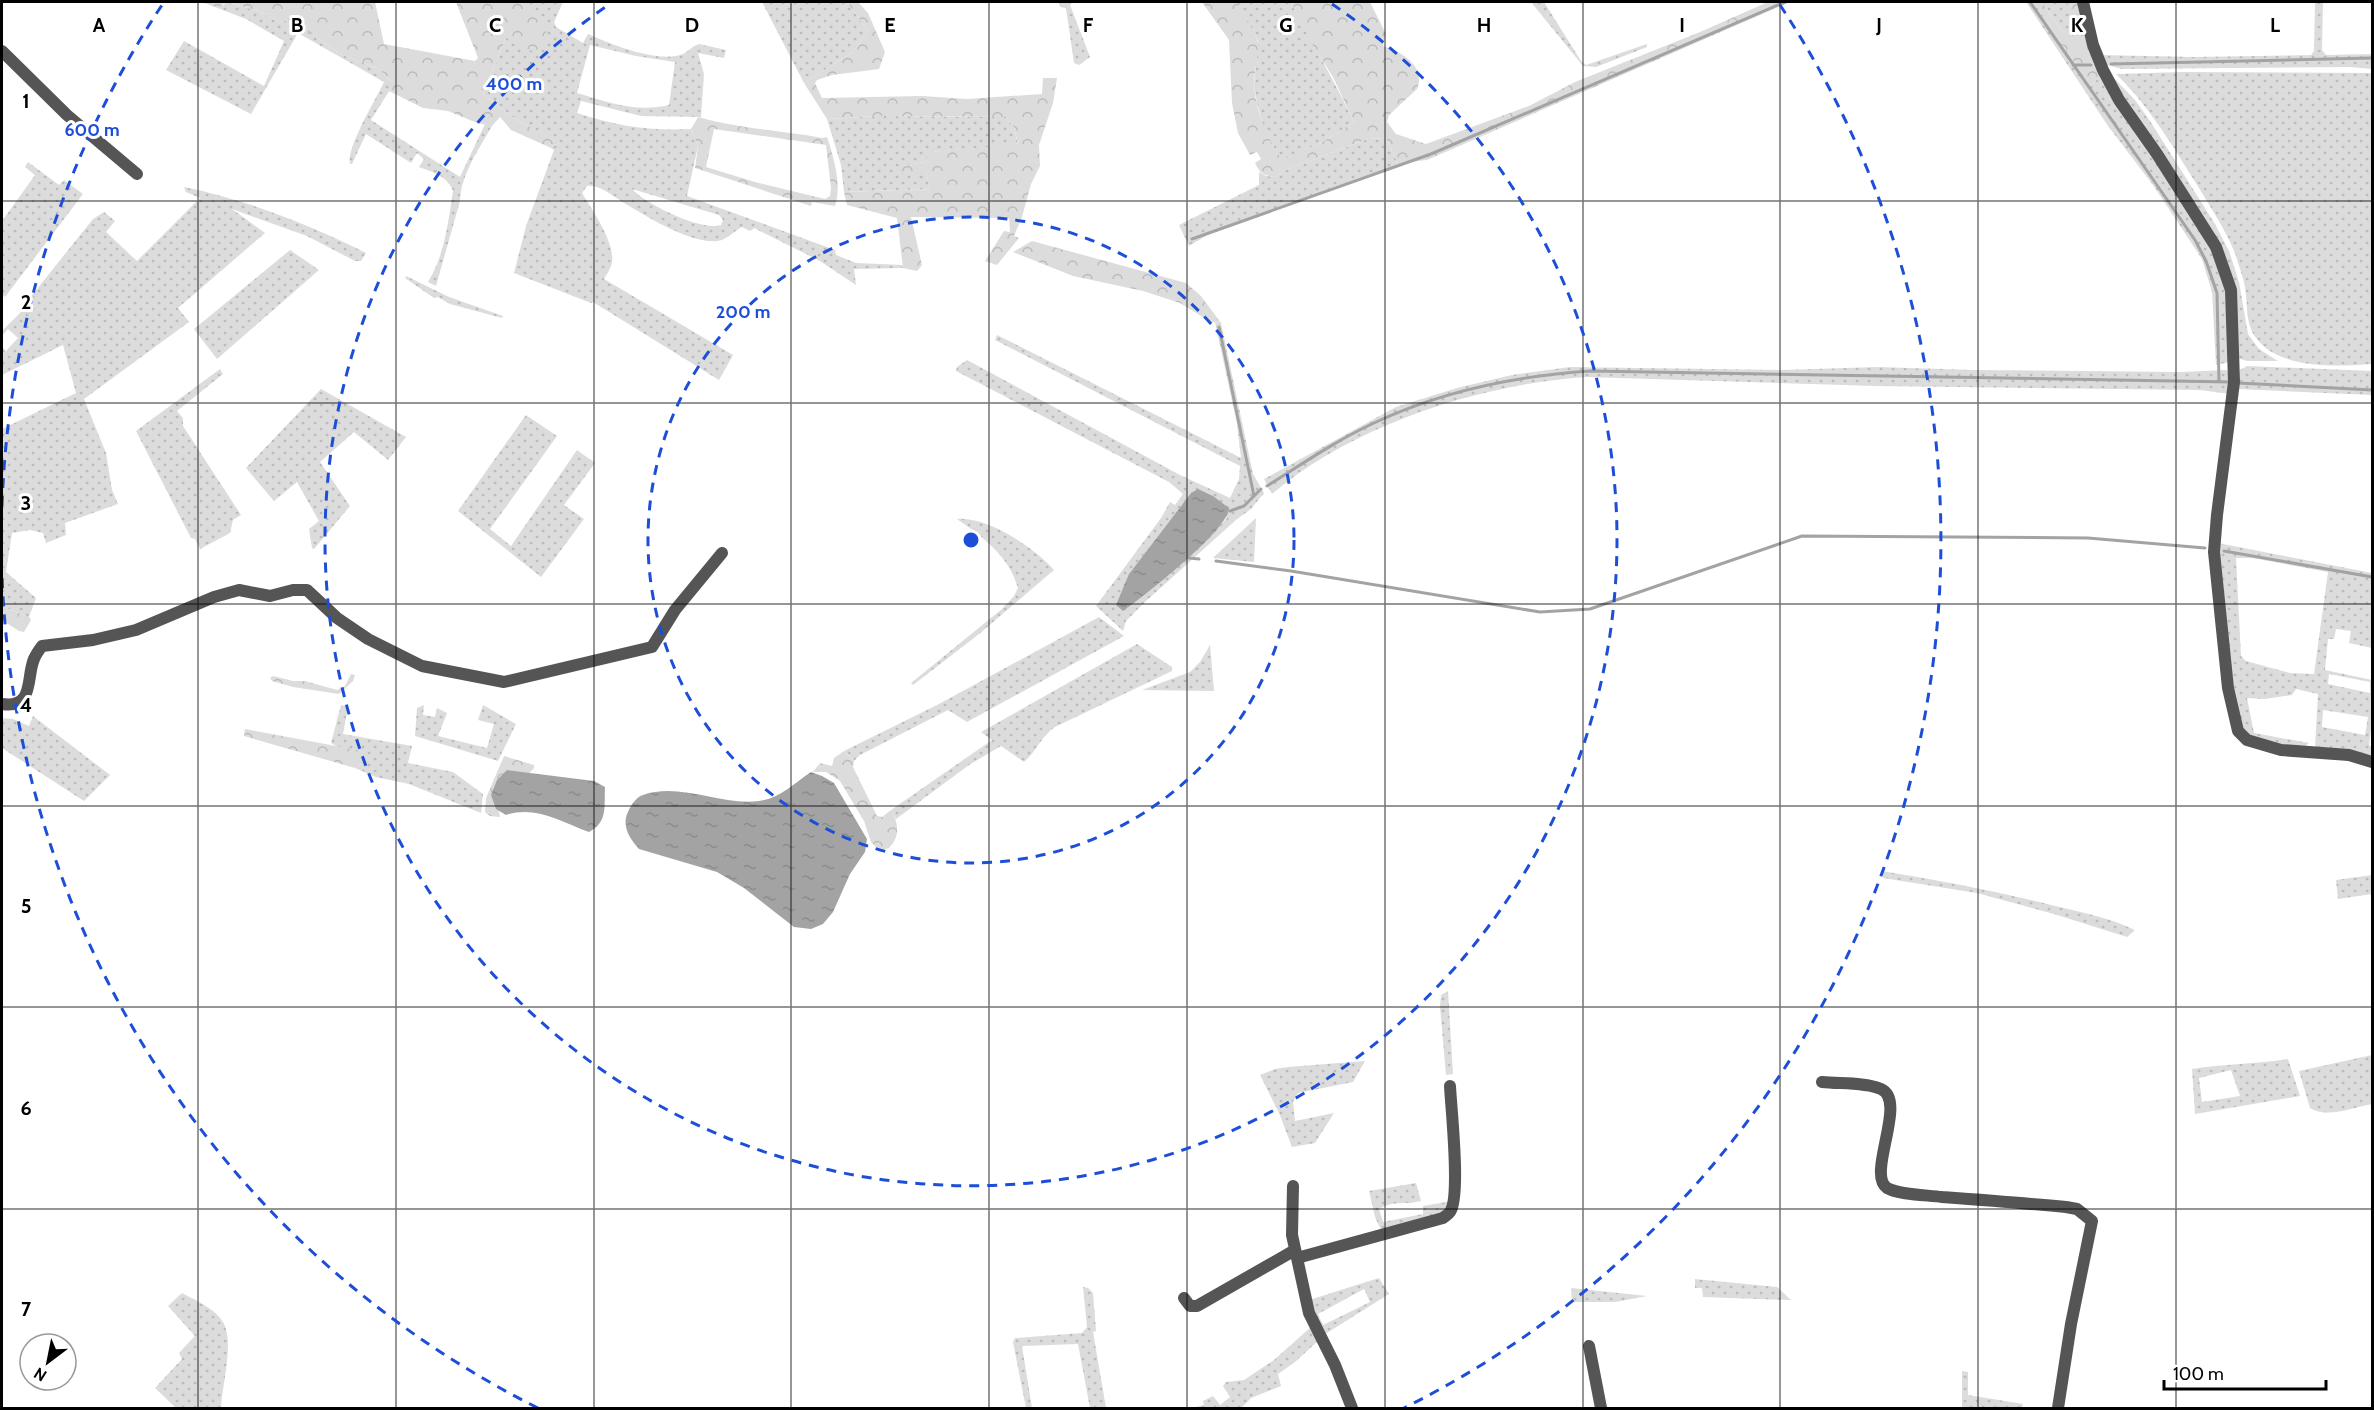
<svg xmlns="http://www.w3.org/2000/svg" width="2374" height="1410" font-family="Cabin,sans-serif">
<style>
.grass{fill:url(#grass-dots);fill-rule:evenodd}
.forest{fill:url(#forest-crowns);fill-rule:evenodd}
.water{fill:url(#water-ripples)}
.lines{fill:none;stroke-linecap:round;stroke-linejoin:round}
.stream{stroke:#a3a3a3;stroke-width:3}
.street{stroke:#555;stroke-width:12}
.grid{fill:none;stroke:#000;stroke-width:1.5;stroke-opacity:0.55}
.ring{fill:none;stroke:#1d4ed8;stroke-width:3;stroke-dasharray:10 8}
.grid-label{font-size:20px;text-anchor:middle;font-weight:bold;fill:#000;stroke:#fff;stroke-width:6;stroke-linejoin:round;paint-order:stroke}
.centre{fill:#1d4ed8;stroke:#fff;stroke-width:3}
.ring-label{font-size:18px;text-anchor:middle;font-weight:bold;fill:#1d4ed8;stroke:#fff;stroke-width:6;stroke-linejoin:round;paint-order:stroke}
</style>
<defs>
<pattern id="grass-dots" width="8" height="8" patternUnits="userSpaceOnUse" patternTransform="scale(1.5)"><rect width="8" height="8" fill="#dcdcdc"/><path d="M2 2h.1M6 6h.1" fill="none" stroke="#bbb" stroke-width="1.8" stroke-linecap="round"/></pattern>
<pattern id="forest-crowns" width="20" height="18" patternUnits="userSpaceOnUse" patternTransform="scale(1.5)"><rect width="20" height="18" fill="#dcdcdc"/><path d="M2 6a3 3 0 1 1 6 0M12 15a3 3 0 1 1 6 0" fill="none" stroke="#bbb"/></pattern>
<pattern id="water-ripples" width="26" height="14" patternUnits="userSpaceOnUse" patternTransform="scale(1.5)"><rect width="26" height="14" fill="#a3a3a3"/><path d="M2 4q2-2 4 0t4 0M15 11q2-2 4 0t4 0" fill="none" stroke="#8b8b8b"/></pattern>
</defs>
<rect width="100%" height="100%" fill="#fff"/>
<path class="grass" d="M226,2L259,11L279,22L291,20L299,21L307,31L340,54L379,69L391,81V88L371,120L460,177L485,124L492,126C479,149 461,174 460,201L436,286L428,282C445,254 448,223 453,191C448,176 432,172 419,167L424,159L417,153L411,163L366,134L352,164H350C346,148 376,99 384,82L298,33L251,114L166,70L184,41L264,86L284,41L246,19L220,9Z
M527,2H563L554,22L556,27L583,43L588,34C610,44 659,64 683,54C689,51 692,46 699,44L726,50L724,58L698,53L704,74L701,117L641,116L581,101L577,113C617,126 648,131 691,129L698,146L687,196L835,250L836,255L856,263L902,265L903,268L854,269L856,285L820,261L754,228L750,231L742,227C735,231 729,237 722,240C697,248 646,216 624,203C613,196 599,184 587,186L582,193C592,210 615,242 612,262C611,268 607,274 604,279L733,355L719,380L593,302L591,303L514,273L526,226L554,150L551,148L554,145L560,143L517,120L483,94L506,38ZM590,45L636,56L675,62L669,105C638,113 607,102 577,93ZM632,189L719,215L723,220L721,225C703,232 645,204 632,189Z
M762,2H847L868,31L853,52L804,83Z
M1059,2H1072L1070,5L1090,57L1079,65L1074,63L1066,8L1060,7Z
M1237,2H1291C1311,43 1335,81 1354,122L1321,143L1281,160L1264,129L1257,103L1254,86L1258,41Z
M1531,2H1544L1581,61L1586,65L1647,44V47L1596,67L1583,66Z
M2026,2L2035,3L2090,86L2102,75L2214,248L2228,289L2229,362L2216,365L2212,292L2202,259L2153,185L2108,126Z
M2042,2H2070L2076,19V29L2071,33L2062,31Z
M2315,2H2323L2322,50L2326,55L2372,54V69L2350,67L2122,69L2107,65L2100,55L2194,57L2311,55L2314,51Z
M2183,72L2372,73V364C2339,367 2279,369 2257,339C2245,325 2248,304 2245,287C2243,277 2239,266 2236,256C2227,232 2212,210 2199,188C2174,148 2150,107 2116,74Z
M2112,76L2135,100L2150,121L2215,224L2229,251L2239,282L2248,334L2259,349L2278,361H2247L2237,358L2234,287L2133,116Z
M879,116L1006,117L1014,127L1018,145L932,152L924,162L902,166L903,172H926L930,189L844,192L841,165L827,119Z
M1386,138L1399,166L1370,174L1216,230L1189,246L1179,225L1259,185V172L1266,176L1276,177L1283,171L1368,139Z
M28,162L59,185L64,180L83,194L5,297L2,294V221L35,175L25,167Z
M184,187C247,200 308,224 366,253L361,261H355L307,236L232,209L265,233L178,308L189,322L84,399L106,453L112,490L118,504L65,523L66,535L46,543L43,533L30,530L12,533L6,572L36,598L29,617L2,606V429L76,393L63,345L2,375V347L6,351L18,338L8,329L2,336V331L22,311L21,309L93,219L104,212L115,221L106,232L137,261L200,198L186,192Z
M290,250L319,270L217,359L194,329Z
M406,276L449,297L503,316L502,318L450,304L438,297L434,298L405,278Z
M1215,322L1221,323L1253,474L1264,493L1251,509L1237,519L1145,602L1126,621L1123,631L1096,606L1161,518L1170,502L1175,505L1183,494L1169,482L956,371L957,367L967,360L1180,475L1230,498L1239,479L1240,466L995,340L997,335L1241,458L1237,424ZM1191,493L1227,518L1189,558L1129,574Z
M2247,366L2372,371V395L2238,389L2240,370Z
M1570,367L1782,370L1878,367L1973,370L2181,372L2226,370L2231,374L2230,394L2200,390L1876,386L1586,377C1480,384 1353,425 1272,494L1264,479L1396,407L1457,388L1512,375Z
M220,369L223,374L177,411L183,418V426L241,515L233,520L230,533L200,549L195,539L191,538L136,431Z
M321,389L406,437L388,460L354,432L320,462L350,506L314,549L312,548L309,529L319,521L297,482L274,501L246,468Z
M526,415L557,436L490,529L511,546L577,450L595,463L564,505L584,519L541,577L458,511Z
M1256,518L1254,562L1213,558Z
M957,519C987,516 1035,548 1054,570L979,634L913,685L911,683L1002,609L1014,596L1018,588C1009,556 983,537 957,519Z
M2218,543L2372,573V648L2349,643L2351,631L2336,629L2334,639H2328L2325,670L2372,680V719L2369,745L2372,747V757L2315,747L2318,694L2296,689L2292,695L2265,699L2247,698L2254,733L2309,743L2302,749L2252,738L2243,730L2236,712ZM2236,558H2253L2328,572L2314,674L2290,673L2246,661L2241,656ZM2329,674L2370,682V693L2328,684ZM2323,710L2368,717L2365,735L2322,727Z
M1099,617L1124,636L967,722L948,710L860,755L854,761L844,751L939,704Z
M1137,644L1172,667V671L1055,727C1041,736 1037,751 1024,762L1001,746L969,765L896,819L891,810L992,740L981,732Z
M1210,645L1214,691L1142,690L1190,672L1200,662Z
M341,705L348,707L343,734L412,746L408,763L453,772L483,794L481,813L409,784L376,777L355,768L364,762L331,743Z
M424,705L423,715L435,717L437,708L447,713L438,736L487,748L494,724L478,720L483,705L516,724L498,761L415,736L417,708Z
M33,716L110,775L84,801L2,748V718L13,719L29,726Z
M1882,871C1939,880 1995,891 2051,905C2079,912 2108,917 2135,930L2127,937L2054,914L1977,893L1883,878Z
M2372,875V894L2338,899L2336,880Z
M1448,991L1453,1074L1446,1075L1440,1006L1441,995Z
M2372,1055V1104C2355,1107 2326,1119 2310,1108L2299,1071Z
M2288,1059L2300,1096L2195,1114L2192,1069C2224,1064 2256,1064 2288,1059ZM2231,1070L2240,1096L2202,1102L2199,1078Z
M1365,1061L1353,1082L1298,1093L1293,1102L1295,1121L1334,1113L1315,1143L1292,1147L1279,1113L1260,1075L1275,1069L1288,1067Z
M1416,1183L1421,1201C1402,1206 1398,1199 1379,1209L1383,1222L1423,1214V1206L1452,1201L1442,1216L1381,1230L1375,1217L1369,1191Z
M1379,1278L1389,1294L1322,1336L1309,1300ZM1364,1289L1370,1302L1323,1325L1318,1314Z
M1695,1279L1777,1287L1791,1300L1703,1297L1702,1288H1695Z
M1083,1287L1088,1288L1093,1293L1096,1331L1093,1332L1106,1408H1090L1078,1344L1022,1346L1032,1408H1026L1013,1342L1015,1338L1082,1333L1087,1327Z
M1571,1288L1647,1296L1615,1302H1572Z
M182,1293C196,1301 217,1309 224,1324C234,1344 222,1385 221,1408H176L155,1388L182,1359L179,1353L195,1336L168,1306Z
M1311,1327L1318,1341L1295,1362L1278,1374L1281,1386L1251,1398L1241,1408H1192L1204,1405L1203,1401L1213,1396L1220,1405L1230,1397L1223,1386L1226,1382L1244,1380L1274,1360Z
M1962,1371L1968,1372V1395L2023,1404L2022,1408H1962Z"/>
<path class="forest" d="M202,2H375L384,44L475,61L478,58L456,2H527C546,26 553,24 538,54L506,38L483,94L517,120L561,143L554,145L551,148L511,130L500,117L492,126L477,123L448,111L423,108L389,91L391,81L379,69L340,54L307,31L299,21L291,20L279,22L259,11L227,2L224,3L220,9Z
M847,2H858L868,13L885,52L879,69L832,75L817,80L815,83L822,98L922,96L967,99L1042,94L1043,78H1057L1053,103L1039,145L1040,166L1031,184L1022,217L1014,236L1019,238L997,265L985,261L1004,231L1010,232L1009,218L911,217L922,265L917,271L903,268L897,218L847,205L844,192L930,189L926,172H902V166L924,162L931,152L1018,144L1014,127L1006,117L879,116L827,119L804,83L853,52L868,31Z
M1202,2H1237C1242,9 1257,36 1258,43C1259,57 1254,71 1254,85C1256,112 1267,137 1281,159L1321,143L1354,122L1333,77L1310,41L1291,2H1370L1386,34L1383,46C1400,51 1427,66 1417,89L1389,115L1387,122L1396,134L1426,144L1529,106L1575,82L1700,32L1768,2H1790L1427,160L1410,162L1399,166L1386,138L1368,139L1283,171L1276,177C1265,176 1260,174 1255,163L1261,159L1257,152L1250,155L1238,133L1232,103L1229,40Z
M2034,2H2042L2062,31L2071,32L2076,29V19L2070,2H2077L2102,75L2090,86Z
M698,117C740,129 780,130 822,138L827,137C834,158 842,185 835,206L812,202L811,206L695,168L698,146L691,129ZM714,129L826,145L831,188L830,196L825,199L755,182L706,167Z
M1032,241L1186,283L1201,296L1221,323L1211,322L1180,303L1143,291L1073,276L1013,252Z
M2,606L29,617L31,620L24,632L19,631L2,620Z
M351,674L355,675L353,681L339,694L293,687L272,681L270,678L273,676L293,681H305L337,690L345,686Z
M245,729L363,751L366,758L364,762L355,768L244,736Z
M844,751L854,761L853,767L877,816L882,817L891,810C899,823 900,837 889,848L880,851L871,842L864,821L840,781L826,772H813L820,763L832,766L834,758Z
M504,756L534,765V768L498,807L500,817L490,816L485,812L486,798Z"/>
<path class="water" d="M1198,489L1213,496L1229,508C1230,529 1142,598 1123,611L1116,605L1129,574L1191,493Z
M507,770L594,781L605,787C604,807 608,822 589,832C561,822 536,805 506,815L496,809L491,795L497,780Z
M811,772L822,776L834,783L867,839L865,852L850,874L833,912L823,924L811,929L794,927L744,888L717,872L639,849C630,839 621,826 628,812C631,805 636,797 643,795C680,782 721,806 759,801C781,798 793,784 811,772Z"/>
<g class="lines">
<path class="stream" d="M2030,2L2195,240L2206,261L2217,293L2219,382
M2111,64L2372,58
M2073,65H2091
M1192,239L1431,154L1785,2
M1219,327L1254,496
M2238,383L2372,390
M1267,486C1302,464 1337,440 1374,423C1442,391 1516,376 1590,371L2231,382
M1230,511L1244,506L1261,489
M2224,551L2372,577
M1189,558L1199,559
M1216,561L1291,571L1540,612L1590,609L1802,536L2088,538L2205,548"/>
<path class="street" d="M2083,2L2093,45L2103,70L2119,100L2157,154L2216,247L2231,290L2234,382L2217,515L2214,552L2228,688L2238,731L2247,740L2281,750L2349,755L2372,762
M2,51L67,115L137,174
M2,704C35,709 26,677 34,659C36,654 39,650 42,646L93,640L136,630L214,597L239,590L270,596L293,590H307L337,618L368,639L422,666L504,682L652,647L675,610L722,553
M1822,1082C1840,1084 1864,1082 1881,1089C1908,1101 1866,1174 1887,1188C1899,1195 1928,1195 1942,1197C1983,1200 2024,1203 2066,1207L2077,1209L2092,1221L2071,1324L2058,1408
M1293,1186L1292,1235L1309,1313L1335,1365L1352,1408
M1297,1258L1443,1218C1445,1216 1448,1215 1450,1212C1461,1197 1451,1108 1450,1086
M1184,1298L1190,1306H1197L1295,1250
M1589,1346L1601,1408"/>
</g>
<path class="grid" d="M198,2V1408M396,2V1408M594,2V1408M791,2V1408M989,2V1408M1187,2V1408M1385,2V1408M1583,2V1408M1780,2V1408M1978,2V1408M2176,2V1408M2,201H2372M2,403H2372M2,604H2372M2,806H2372M2,1007H2372M2,1209H2372"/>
<g class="ring">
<circle cx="971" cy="540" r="323"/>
<path d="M1332 4A646 646 0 1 1 610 4"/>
<path d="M538 1408A970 970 0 0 1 2 574M2 506A970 970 0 0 1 162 5M1780 5A970 970 0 0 1 1404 1408"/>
</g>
<g class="grid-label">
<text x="99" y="32">A</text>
<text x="297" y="32">B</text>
<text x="495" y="32">C</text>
<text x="692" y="32">D</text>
<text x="890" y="32">E</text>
<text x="1088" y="32">F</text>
<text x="1286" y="32">G</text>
<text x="1484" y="32">H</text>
<text x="1682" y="32">I</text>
<text x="1879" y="32">J</text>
<text x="2077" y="32">K</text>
<text x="2275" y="32">L</text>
<text x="26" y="108">1</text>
<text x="26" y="309">2</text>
<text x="26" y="510">3</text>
<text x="26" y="712">4</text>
<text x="26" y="913">5</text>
<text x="26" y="1115">6</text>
<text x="26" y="1316">7</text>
</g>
<circle cx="971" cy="540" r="9" class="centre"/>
<g class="ring-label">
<text x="514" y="90">400 m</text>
<text x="92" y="136">600 m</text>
<text x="743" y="318">200 m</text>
</g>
<rect width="2374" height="1410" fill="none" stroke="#000000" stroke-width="6"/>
<g transform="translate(48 1362) rotate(212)"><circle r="28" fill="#ffffff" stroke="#999999" stroke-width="1.5"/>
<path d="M0-4.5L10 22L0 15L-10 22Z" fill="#000000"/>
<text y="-9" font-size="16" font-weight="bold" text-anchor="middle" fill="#000000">N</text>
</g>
<path d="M2164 1380v9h162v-9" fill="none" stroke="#000000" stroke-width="3"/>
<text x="2173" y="1380" font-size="18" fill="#000000" stroke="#ffffff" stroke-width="4.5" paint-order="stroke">100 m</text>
</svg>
